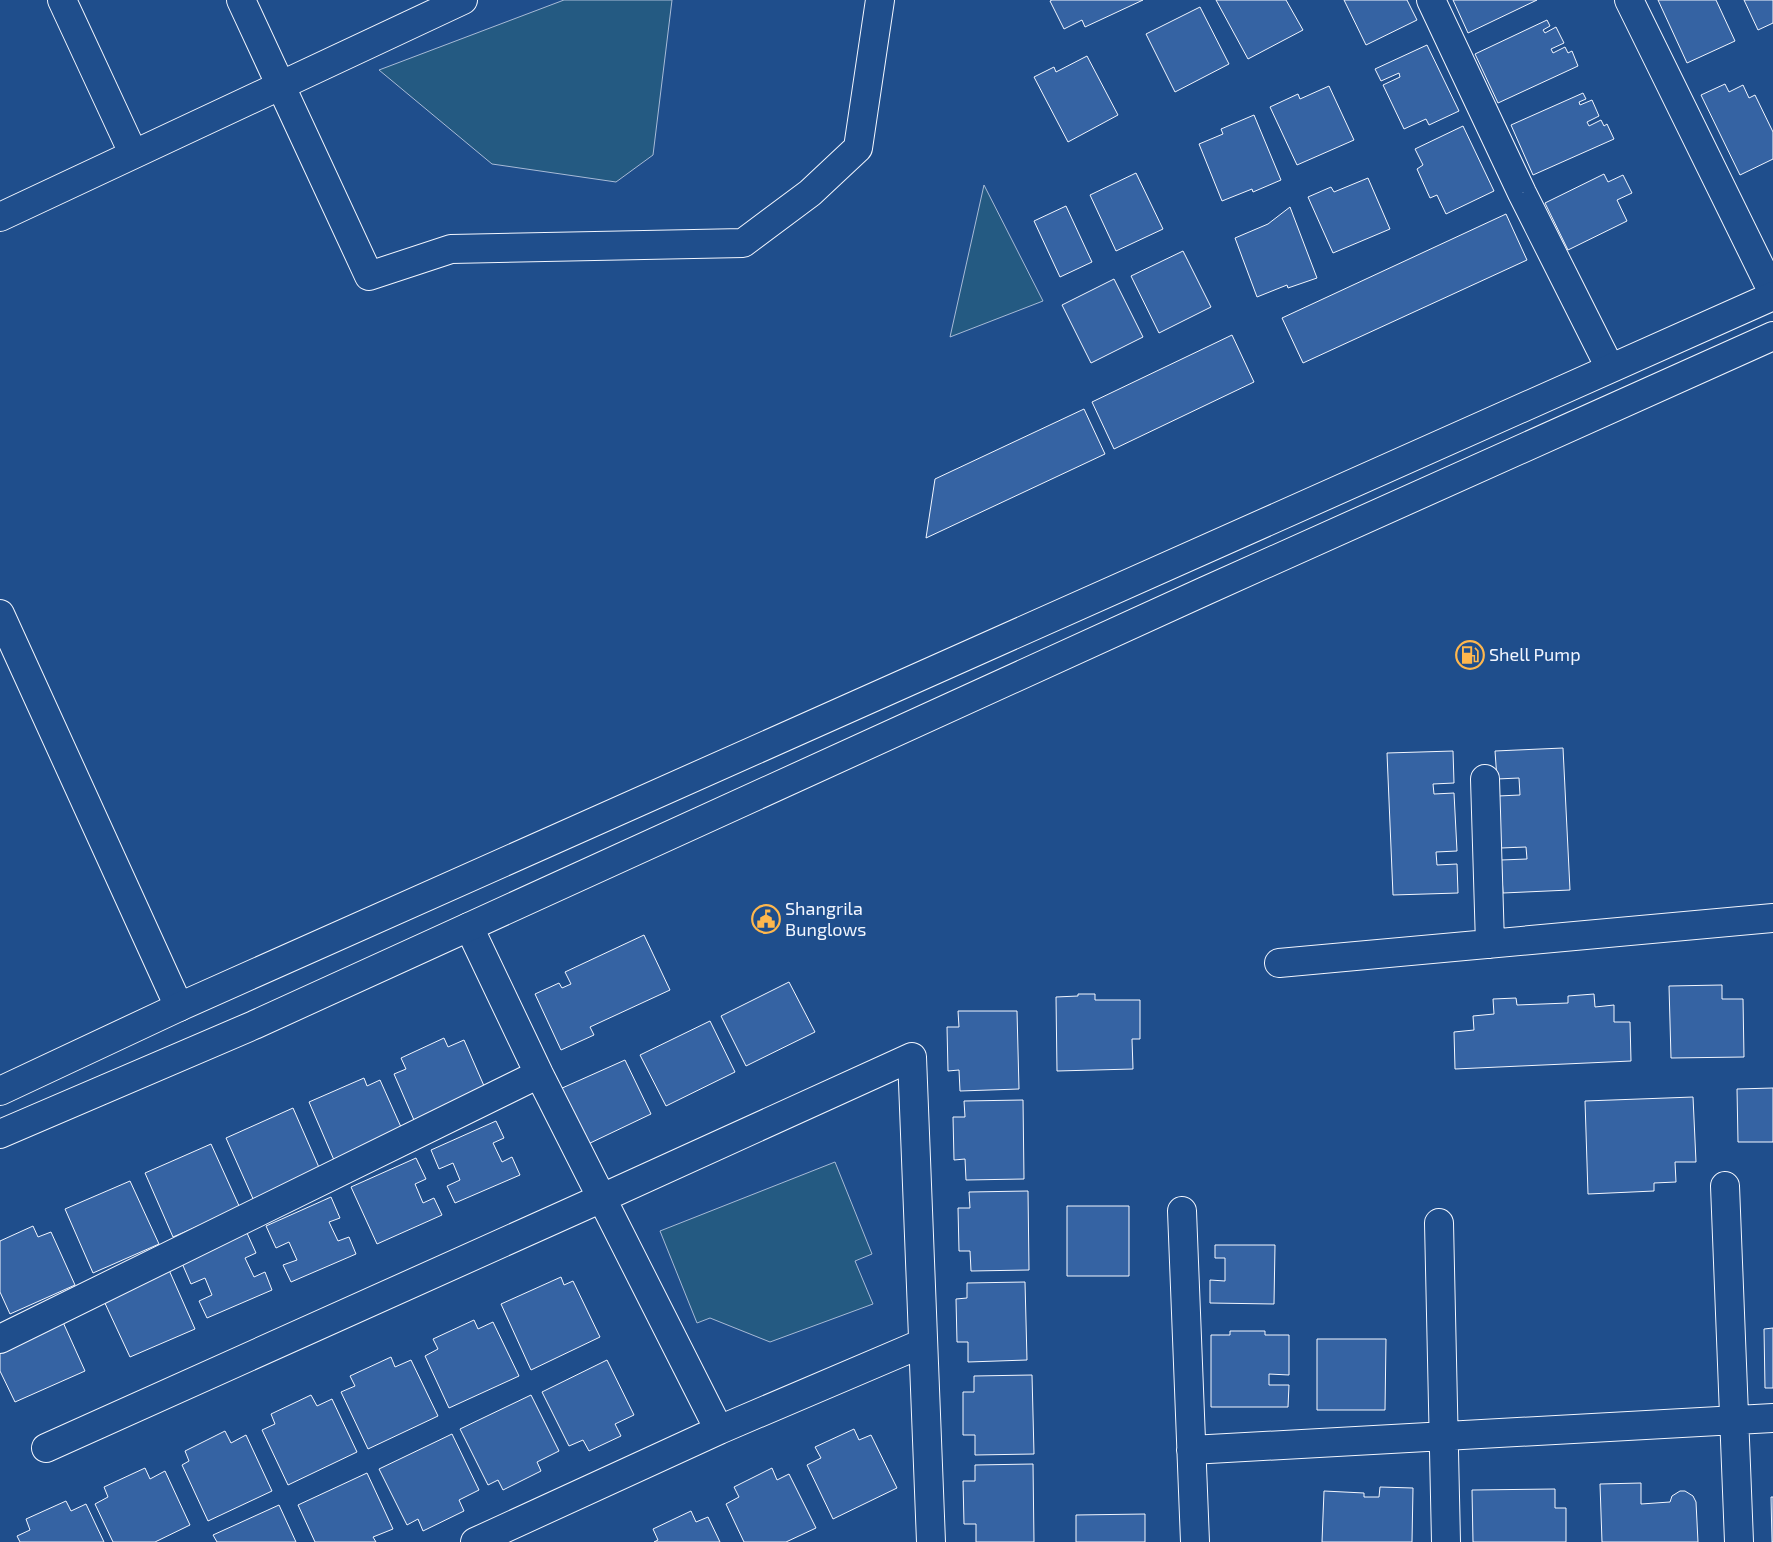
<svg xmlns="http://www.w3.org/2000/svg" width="1773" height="1542" font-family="'Exo 2',sans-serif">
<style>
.green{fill:#245a82;stroke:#a8bbd7}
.building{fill:#3563a3;stroke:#f2f6ff}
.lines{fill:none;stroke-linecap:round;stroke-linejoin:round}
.minor-casing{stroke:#f2f6ff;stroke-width:30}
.secondary-casing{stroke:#f2f6ff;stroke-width:30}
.minor{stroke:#1f4e8c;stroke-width:28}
.secondary{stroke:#1f4e8c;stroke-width:28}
.labels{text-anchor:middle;stroke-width:4;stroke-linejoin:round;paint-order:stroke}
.poi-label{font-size:18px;fill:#f2f6ff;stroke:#1f4e8c;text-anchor:start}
</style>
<rect width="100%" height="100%" fill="#1f4e8c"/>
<path class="green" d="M564,0H672L653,155L616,182L492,164L379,70Z
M984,185L1043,301L950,337Z
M835,1162L872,1254L855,1261L873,1304L770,1342L710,1318L697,1323L660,1231Z"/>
<path class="building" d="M1052,0H1143L1085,27L1082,20L1064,29L1050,1Z
M1216,0H1286L1303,30L1248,59Z
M1344,0H1407L1417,20L1366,45Z
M1453,0H1537L1468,33Z
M1658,0H1716L1735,41L1687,63Z
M1744,0H1773V23L1758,30Z
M1200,7L1229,64L1175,92L1146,34Z
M1547,20L1550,26L1543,30L1545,33L1556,27L1564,43L1551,49L1553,53L1565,47L1568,53L1572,51L1578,66L1498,103L1475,54Z
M1427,45L1459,111L1429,125L1426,119L1404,129L1383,85L1400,77L1399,73L1381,81L1375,69Z
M1087,56L1118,115L1068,142L1034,77L1054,67L1056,72Z
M1725,84L1729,92L1743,85L1749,98L1755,95L1773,132V159L1740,175L1701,95Z
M1329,86L1354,140L1297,165L1270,107L1298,94L1300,99Z
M1583,93L1586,99L1579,102L1580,105L1592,100L1599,116L1587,122L1589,126L1601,120L1604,126L1607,124L1614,139L1533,175L1511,125Z
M1254,115L1281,180L1253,192L1252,189L1222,201L1199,144L1223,134L1221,129Z
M1463,126L1494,191L1446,214L1437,195L1430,198L1417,169L1423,165L1415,149Z
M1136,173L1163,229L1116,251L1090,195Z
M1604,174L1608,182L1623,175L1632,193L1617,200L1627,221L1568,250L1545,203Z
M1368,178L1390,229L1333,253L1308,197L1331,187L1334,192Z
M1066,206L1092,262L1060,277L1034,221Z
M1290,207L1317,278L1288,288L1287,285L1257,297L1235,238L1268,224Z
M1506,214L1527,260L1303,363L1282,318Z
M1183,251L1211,307L1159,333L1131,276Z
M1114,279L1143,337L1091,363L1062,305Z
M1232,335L1254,382L1114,449L1092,402Z
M1084,409L1105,454L926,538L935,479Z
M1563,748L1570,890L1503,893L1501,860L1527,859L1526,847L1501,848L1498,796L1520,795L1519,778L1497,779L1495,751Z
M1453,751L1454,783L1433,784L1434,794L1454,793L1457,851L1436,852L1437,865L1457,864L1458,893L1393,895L1387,753Z
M644,935L670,990L590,1027L594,1035L561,1050L535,994L559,983L562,988L571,984L565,972Z
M789,982L815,1032L746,1066L721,1016Z
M1722,985V999H1743L1744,1057L1671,1058L1669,986Z
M1078,994H1095V1000H1140V1039H1132L1133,1069L1057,1071L1056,997L1078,996Z
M1594,994L1595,1007L1614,1005V1022H1630L1631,1061L1455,1069L1454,1032L1474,1030L1473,1016L1494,1014L1493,999L1516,998L1517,1005L1568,1003V996Z
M958,1011H1017L1019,1089L960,1091L959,1070L948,1071L947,1027H959Z
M710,1021L735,1072L666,1106L640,1055Z
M444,1038L448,1047L464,1040L488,1095L417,1127L394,1074L406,1069L401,1058Z
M625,1060L651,1114L586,1145L560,1089Z
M364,1078L367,1086L380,1080L405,1136L337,1167L309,1102Z
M1773,1088V1142H1738L1737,1089Z
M1693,1097L1696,1162H1675L1676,1182L1654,1183V1191L1588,1194L1585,1101Z
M1023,1100L1024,1179L966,1180L965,1159L954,1160L953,1117H965L964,1101Z
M293,1108L321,1172L254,1201L226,1138Z
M496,1121L504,1138L493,1143L502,1162L512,1157L520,1175L455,1203L447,1186L460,1180L453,1163L439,1169L431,1150Z
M211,1144L240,1208L173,1237L145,1173Z
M416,1158L426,1179L415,1184L423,1203L434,1198L442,1215L377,1244L351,1187Z
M130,1181L159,1244L93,1273L65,1209Z
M1028,1191L1029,1270L971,1271L970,1251H959L958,1208H970L969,1192Z
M331,1197L340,1218L329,1222L338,1241L349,1237L356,1254L291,1282L283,1265L297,1260L289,1242L276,1248L266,1226Z
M1067,1206H1129V1276H1067Z
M33,1226L38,1237L51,1232L75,1285L10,1314L0,1292V1241Z
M247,1233L256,1253L245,1258L254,1277L265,1272L272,1290L207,1318L199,1301L212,1295L205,1278L191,1284L181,1261Z
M1215,1245H1275L1274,1304L1210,1303V1280L1225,1281V1258H1215Z
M169,1270L195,1329L130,1357L103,1299Z
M561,1277L564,1285L573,1281L600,1337L531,1370L501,1304Z
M1025,1282L1027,1360L968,1362V1342H957L956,1299L967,1298V1283Z
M62,1320L85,1371L15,1402L0,1371V1347Z
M474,1320L478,1329L493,1322L519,1376L449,1408L425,1356L438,1349L433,1339Z
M1773,1328V1388H1765L1764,1329Z
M1230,1331H1265V1335H1289V1375L1269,1374V1385H1289L1288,1407H1211V1335H1230Z
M1317,1339H1386L1385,1410H1317Z
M391,1357L395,1367L411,1360L438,1416L368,1449L341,1392L355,1386L350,1376Z
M607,1360L634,1415L615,1424L621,1436L589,1451L583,1440L569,1446L542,1392Z
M1032,1375L1034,1454L975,1455V1435H963V1392H974V1376Z
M311,1395L317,1406L332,1399L357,1452L288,1485L262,1430L275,1424L271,1414Z
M531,1395L559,1451L537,1462L541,1471L503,1490L498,1480L488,1485L460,1429Z
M854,1429L859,1440L871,1435L897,1488L833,1519L807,1465L821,1458L815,1447Z
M225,1431L231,1443L246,1435L272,1491L208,1521L182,1465L189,1461L185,1451Z
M452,1434L479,1490L459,1500L464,1511L423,1531L418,1519L407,1525L379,1469Z
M1033,1464L1034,1542H976V1524H964L963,1481H975V1465Z
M145,1468L150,1479L165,1471L190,1525L155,1542H113L95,1504L108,1497L104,1487Z
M772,1468L777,1480L789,1474L816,1528L786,1542H744L726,1504L739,1497L734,1487Z
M367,1473L393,1529L373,1537L376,1542H315L298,1505Z
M1641,1483V1504L1670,1502L1672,1496L1680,1491H1685L1693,1496L1696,1502L1698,1542H1602L1600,1484Z
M1380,1487L1413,1488L1412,1542H1322L1324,1491L1364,1493V1497H1379Z
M1555,1489V1508H1566V1542H1473L1472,1490Z
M1771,1497H1773V1542H1772Z
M66,1501L71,1511L86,1504L104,1542H20L17,1536L30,1530L26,1519Z
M279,1505L296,1542H217L213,1535Z
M691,1511L696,1522L708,1517L720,1542H654L658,1540L653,1529Z
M1145,1514V1542H1076V1515Z"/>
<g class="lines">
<defs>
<path id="minor" d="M62,0L133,153
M241,0L369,276L451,249L743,243L810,193L858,148L880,0
M1431,0L1522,193L1610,368
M1629,0L1773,293
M0,217L463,0
M0,614L179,1007
M1485,779L1490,944
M469,927L539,1074L719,1430
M1279,963L1773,918
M1725,1186L1739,1542
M1182,1211L1195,1542
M1439,1223L1446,1542
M0,1339L539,1074
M46,1448L602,1198L912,1057L931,1542
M1191,1450L1773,1418
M475,1542L719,1430L923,1343"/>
<path id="secondary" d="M0,1091L179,1007L1773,296
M0,1134L254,1025L1205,591L1773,336"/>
</defs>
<use href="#minor" class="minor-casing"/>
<use href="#secondary" class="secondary-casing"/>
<use href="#minor" class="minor"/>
<use href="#secondary" class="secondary"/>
</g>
<defs>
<symbol id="fuel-ring" viewBox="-11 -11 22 22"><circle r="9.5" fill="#1f4e8c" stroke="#ffb74d" stroke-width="1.5"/><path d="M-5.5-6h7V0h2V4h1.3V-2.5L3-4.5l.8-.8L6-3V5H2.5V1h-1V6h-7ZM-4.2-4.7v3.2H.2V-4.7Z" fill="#ffb74d"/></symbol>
<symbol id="civic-ring" viewBox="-11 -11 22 22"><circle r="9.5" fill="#1f4e8c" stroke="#ffb74d" stroke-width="1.5"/><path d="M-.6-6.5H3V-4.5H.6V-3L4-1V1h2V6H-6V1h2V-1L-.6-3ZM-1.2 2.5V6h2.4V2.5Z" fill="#ffb74d"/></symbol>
</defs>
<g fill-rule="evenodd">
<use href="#fuel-ring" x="1454" y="639" width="32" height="32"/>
<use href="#civic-ring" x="750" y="903" width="32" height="32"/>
</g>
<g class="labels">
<g class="poi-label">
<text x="1489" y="661">Shell Pump</text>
<text x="785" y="915">Shangrila<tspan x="785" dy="21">Bunglows</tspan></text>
</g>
</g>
</svg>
